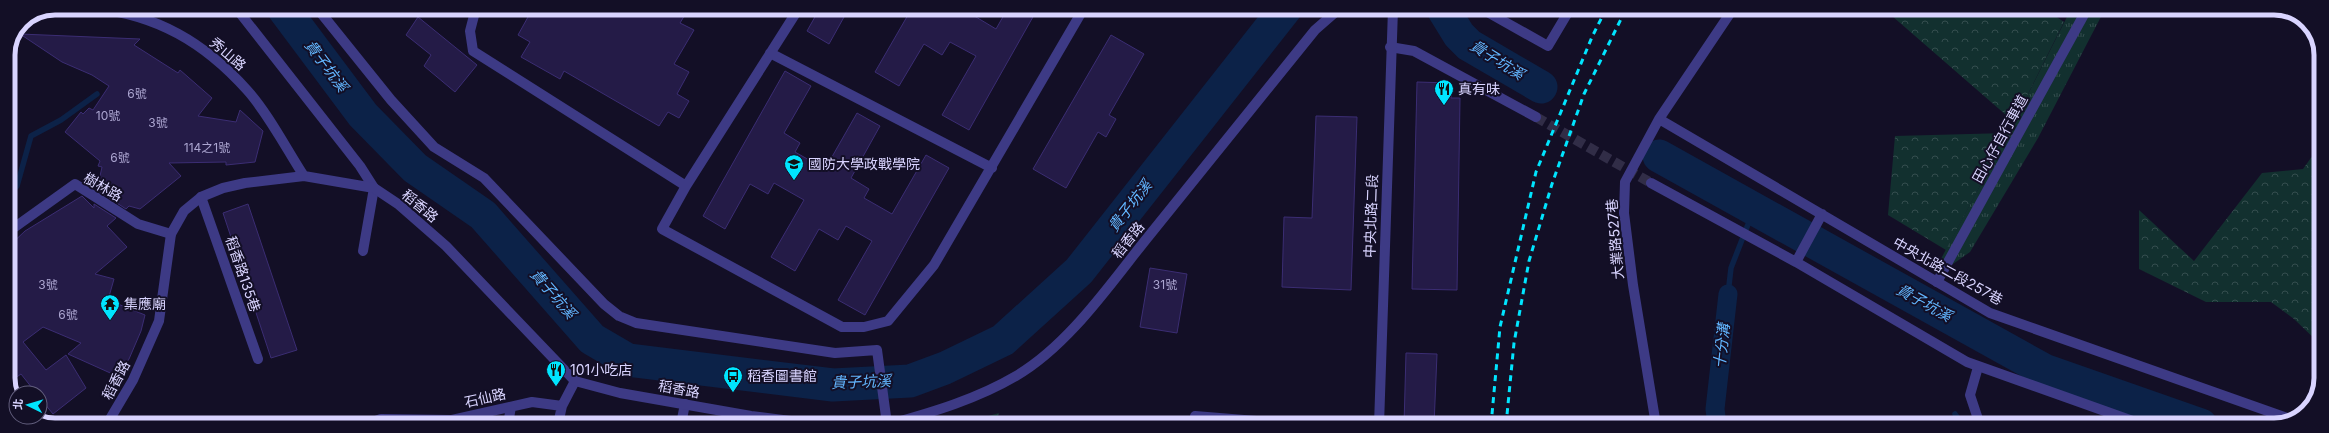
<svg xmlns="http://www.w3.org/2000/svg" width="2329" height="433" font-family="Inter,'Noto Sans TC',sans-serif">
<style>
.forest{fill:url(#forest-crowns)}
.park{fill:url(#park-tufts)}
.lines{fill:none;stroke-linecap:round;stroke-linejoin:round}
.stream{stroke:#0c2248;stroke-width:5.5}
.canal{stroke:#0c2248;stroke-width:19}
.river{stroke:#0c2248;stroke-width:33}
.building{fill:#241b47;stroke:#3b2d73}
.minor-tunnel{stroke:#312d47;stroke-width:10;stroke-dasharray:10 5;stroke-linecap:butt}
.service{stroke:#3d3a85;stroke-width:10}
.pedestrian{stroke:#3d3a85;stroke-width:10}
.minor{stroke:#3d3a85;stroke-width:10}
.tertiary{stroke:#3d3a85;stroke-width:10}
.rail{stroke:#00e5ff;stroke-width:3;stroke-dasharray:6 5;stroke-linecap:butt}
.labels{text-anchor:middle;stroke-width:4;stroke-linejoin:round;paint-order:stroke}
.number-label{font-size:12px;fill:#aca6d1}
.street-label{font-size:14px;fill:#d9d4ff;stroke:#130f26}
.poi-label{font-size:14px;fill:#d9d4ff;stroke:#130f26;text-anchor:start}
.water-label{font-size:15px;font-style:italic;fill:#62b6ff;stroke:#130f26}
.rim{fill:none;stroke:#d9d4ff;stroke-width:5}
</style>
<defs>
<pattern id="forest-crowns" width="20" height="18" patternUnits="userSpaceOnUse"><rect width="20" height="18" fill="#12302f"/><path d="M2 6a3 3 0 1 1 6 0M12 15a3 3 0 1 1 6 0" fill="none" stroke="#344d4e"/></pattern>
<pattern id="park-tufts" width="24" height="20" patternUnits="userSpaceOnUse"><rect width="24" height="20" fill="#12302f"/><path d="M3 7l-1-3M5 7V3M7 7l1-3M15 17l-1-3M17 17v-4M19 17l1-3" fill="none" stroke="#344d4e"/></pattern>
</defs>
<rect width="100%" height="100%" fill="#130f26"/>
<path class="forest" d="M1884,9H2045L2064,22L2014,122Z
M2008,133L1946,250L1888,215L1895,136Z
M2320,145V344L2294,319L2271,302H2206L2139,269V210L2194,261L2262,173L2303,169Z"/>
<path class="park" d="M2071,9H2105L2038,138L1970,252L1953,264L1935,270L2014,122Z
M999,413L995,424H960Z"/>
<g class="lines">
<path class="stream" d="M8,196L17,186L31,136L61,120L97,94
M1728,294L1731,268L1754,209
M829,384V391L832,393
M1955,414L1963,425"/>
<path class="canal" d="M1717,425L1715,409L1728,294"/>
<path class="river" d="M283,8L363,115L415,168L483,215L592,339L628,360L833,385L910,381L945,368L1003,340L1079,271L1286,8
M1443,9L1459,35L1469,45L1541,87
M1659,156L2044,370L2201,425"/>
</g>
<path class="building" d="M533,8H689L680,23L694,30L674,64L689,72L677,94L689,101L679,118L668,112L659,126L564,71L560,79L521,57L530,42L518,35Z
M820,8H849L829,44L807,31Z
M912,8H961L996,29L1008,8H1038L969,130L942,115L976,56L950,42L942,55L924,44L899,86L875,72Z
M418,17L477,65L455,92L424,66L431,55L406,35Z
M20,34L140,39L134,45L178,73L180,70L212,98L198,116L236,122L240,110L263,131L255,162L226,165V162L169,163L181,176L140,209L129,206L126,209L97,190L102,167L98,166L100,161L65,132L81,112L83,114L89,108L93,110L109,86L92,75L62,62Z
M1111,35L1144,54L1109,115L1116,119L1106,137L1098,132L1066,188L1033,169Z
M785,71L811,86L784,133L800,143L795,152L825,169L857,113L880,126L851,178L869,189L864,198L892,214L926,155L949,168L865,315L838,300L872,241L846,226L838,240L819,229L795,271L771,257L804,200L774,183L768,194L750,184L725,229L703,216Z
M1417,82L1451,83V98H1460L1457,290L1412,289Z
M1316,116L1357,117L1351,290L1282,287L1284,217L1312,218Z
M82,196L94,208V204L116,218L107,226L127,247L95,274L114,279L108,300L145,315L141,331L129,359L117,376L68,354L81,343L43,327L23,342L46,370L66,355L86,388L53,414L40,398V393H36L21,374L8,383V247L25,231Z
M248,204L297,350L271,358L223,213Z
M1150,268L1187,274L1177,333L1140,327Z
M1406,353L1437,354L1434,425H1404Z"/>
<g class="lines">
<path class="minor-tunnel" d="M1536,117L1651,183"/>
<path class="service" d="M236,8L360,166L374,188L363,251
M317,8L391,100L434,147L484,178L604,304L619,316L636,323L835,353L877,350L887,424
M476,8L470,31L473,51L686,186
M799,8L686,186L662,229L842,327H864L888,321L934,265L1084,8
M1482,9L1548,46L1570,9
M770,53L992,168
M201,197L258,359
M8,232L75,184L138,224L171,234
M1937,282L2087,9
M1978,367L1970,395L1980,425
M1195,416L1306,425"/>
<path class="pedestrian" d="M681,424L685,404"/>
<path class="minor" d="M1390,47L1414,51L1536,117
M1659,119L1990,313L2290,419
M1651,183L1796,262L1967,362L2144,425
M1796,262L1822,214
M368,424L381,419L452,420L532,402L562,406
M508,424L511,407
M558,424L562,406L575,381
M1656,425L1633,285L1624,213L1625,182L1659,119L1733,9"/>
<path class="tertiary" d="M93,8C157,15 204,42 247,90C268,113 287,150 304,176
M107,424L133,380L159,321L171,234L184,211L201,197L223,188L245,183L304,176L374,188L398,204L446,246L575,381L620,393L751,416L814,424
M890,424C933,412 977,399 1016,376C1069,345 1110,284 1148,237C1204,168 1260,99 1315,30L1339,9
M1379,425L1393,9"/>
<path class="rail" d="M1491,425L1500,327L1536,172L1592,37L1606,9
M1506,425L1514,343L1529,261L1552,184L1584,94L1626,9"/>
</g>
<defs>
<symbol id="restaurant-pin" viewBox="-11 -11 22 30"><path d="M0 17L-7.5 6A9.5 9.5 0 1 1 7.5 6Z" fill="#00e5ff" stroke="#130f26"/><path d="M-5-6h1v4h1v-4h1v4h1v-4h1v5L-1.5 .5V6h-2V.5L-5-1ZM5-6V6H3V1.5H1.5Q1.5-4 5-6Z" fill="#111"/></symbol>
<symbol id="university-pin" viewBox="-11 -11 22 30"><path d="M0 17L-7.5 6A9.5 9.5 0 1 1 7.5 6Z" fill="#00e5ff" stroke="#130f26"/><path d="M0-5L7-2L0 1L-7-2ZM-4 1L0 2.5L4 1V4Q0 6-4 4Z" fill="#111"/></symbol>
<symbol id="temple-pin" viewBox="-11 -11 22 30"><path d="M0 17L-7.5 6A9.5 9.5 0 1 1 7.5 6Z" fill="#00e5ff" stroke="#130f26"/><path d="M0-6L5-2H3V0L6.5 2.5H4V6H1.5V3h-3V6H-4V2.5H-6.5L-3 0V-2H-5Z" fill="#111"/></symbol>
<symbol id="bus-pin" viewBox="-11 -11 22 30"><path d="M0 17L-7.5 6A9.5 9.5 0 1 1 7.5 6Z" fill="#00e5ff" stroke="#130f26"/><path d="M-5-6H5V4H4V6H2V4H-2V6H-4V4H-5ZM-3.5-4V0h7V-4ZM-3.5 1.2v1.5H-2V1.2ZM2 1.2v1.5H3.5V1.2Z" fill="#111"/></symbol>
</defs>
<g fill-rule="evenodd">
<use href="#restaurant-pin" x="1433" y="78" width="22" height="30"/>
<use href="#university-pin" x="783" y="153" width="22" height="30"/>
<use href="#temple-pin" x="99" y="293" width="22" height="30"/>
<use href="#restaurant-pin" x="545" y="359" width="22" height="30"/>
<use href="#bus-pin" x="722" y="365" width="22" height="30"/>
</g>
<g class="labels">
<g class="number-label">
<text x="137" y="98">6號</text>
<text x="108" y="120">10號</text>
<text x="158" y="127">3號</text>
<text x="207" y="152">114之1號</text>
<text x="120" y="162">6號</text>
<text x="48" y="289">3號</text>
<text x="1165" y="289">31號</text>
<text x="68" y="319">6號</text>
</g>
<g class="street-label">
<text transform="translate(228 54) rotate(41)" y="5">秀山路</text>
<text transform="translate(2000 139) rotate(-61)" y="5">田心仔自行車道</text>
<text transform="translate(103 187) rotate(30)" y="5">樹林路</text>
<text transform="translate(420 206) rotate(40)" y="5">稻香路</text>
<text transform="translate(1371 216) rotate(-88)" y="5">中央北路二段</text>
<text transform="translate(1615 239) rotate(-95)" y="5">大業路527巷</text>
<text transform="translate(1128 240) rotate(-51)" y="5">稻香路</text>
<text transform="translate(1948 271) rotate(29)" y="5">中央北路二段257巷</text>
<text transform="translate(243 274) rotate(71)" y="5">稻香路135巷</text>
<text transform="translate(116 380) rotate(-62)" y="5">稻香路</text>
<text transform="translate(679 389) rotate(10)" y="5">稻香路</text>
<text transform="translate(485 398) rotate(-13)" y="5">石仙路</text>
</g>
<g class="poi-label">
<text x="1458" y="94">真有味</text>
<text x="808" y="169">國防大學政戰學院</text>
<text x="124" y="309">集應廟</text>
<text x="570" y="375">101小吃店</text>
<text x="747" y="381">稻香圖書館</text>
</g>
<g class="water-label">
<text transform="translate(1497 60) rotate(32)" y="5">貴子坑溪</text>
<text transform="translate(326 66) rotate(53)" y="5">貴子坑溪</text>
<text transform="translate(1130 206) rotate(-52)" y="5">貴子坑溪</text>
<text transform="translate(553 294) rotate(49)" y="5">貴子坑溪</text>
<text transform="translate(1924 303) rotate(29)" y="5">貴子坑溪</text>
<text transform="translate(1722 346) rotate(-84)" y="5">十分溝</text>
<text transform="translate(861 382) rotate(-2)" y="5">貴子坑溪</text>
</g>
</g>
<path d="M0 0H2329V433H0ZM55 15H2274A40 40 0 0 1 2314 55V378A40 40 0 0 1 2274 418H55A40 40 0 0 1 15 378V55A40 40 0 0 1 55 15Z" fill="#130f26" fill-rule="evenodd"/>
<path class="rim" d="M55 15H2274A40 40 0 0 1 2314 55V378A40 40 0 0 1 2274 418H55A40 40 0 0 1 15 378V55A40 40 0 0 1 55 15Z"/>
<g transform="translate(28 405) rotate(275)"><circle r="19" fill="#130f26" stroke="#625e7d"/>
<path d="M0-3L7 15L0 10L-7 15Z" fill="#00e5ff"/>
<text y="-6" font-size="11" font-weight="bold" text-anchor="middle" fill="#d9d4ff">北</text>
</g>
</svg>
